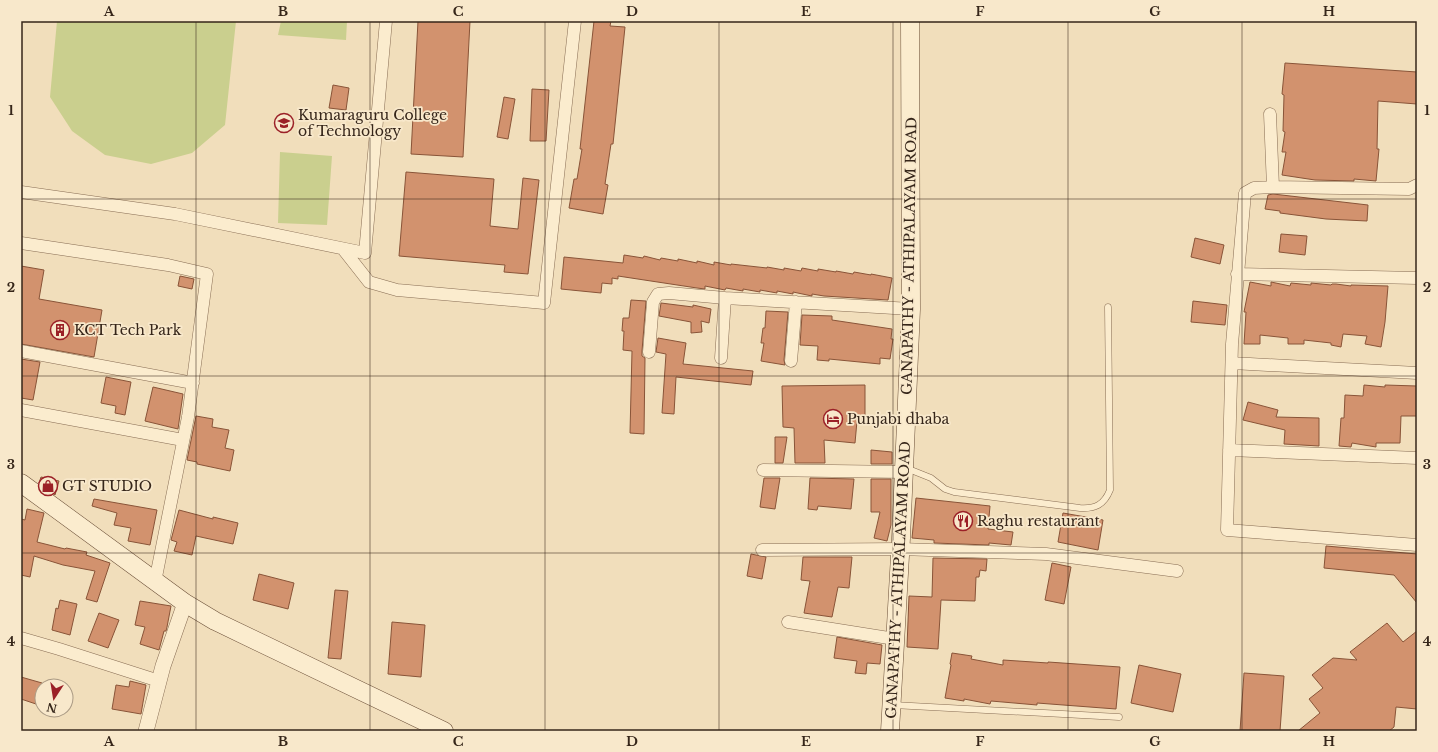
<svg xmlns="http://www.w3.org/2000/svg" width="1438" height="752" font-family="'Libre Baskerville',serif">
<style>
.green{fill:#cacf8e}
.building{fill:#d2926e;stroke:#895438}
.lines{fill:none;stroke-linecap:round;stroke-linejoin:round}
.service-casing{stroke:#886d54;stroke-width:7}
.minor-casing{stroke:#886d54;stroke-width:13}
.tertiary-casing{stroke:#886d54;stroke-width:16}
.secondary-casing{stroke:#6a4e37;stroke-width:19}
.service{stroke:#fbecce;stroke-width:6}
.minor{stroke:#fbecce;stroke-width:12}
.tertiary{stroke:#fbecce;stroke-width:15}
.secondary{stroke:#fbecce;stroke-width:18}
.grid{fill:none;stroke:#36261a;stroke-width:1;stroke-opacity:0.55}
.labels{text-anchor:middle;stroke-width:3.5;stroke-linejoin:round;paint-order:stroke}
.poi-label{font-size:14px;fill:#36261a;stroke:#f8e8cb;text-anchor:start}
.street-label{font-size:14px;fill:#36261a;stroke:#f8e8cb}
.neatline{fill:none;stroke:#36261a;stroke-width:1.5}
.grid-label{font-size:13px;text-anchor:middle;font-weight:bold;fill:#36261a}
</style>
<rect width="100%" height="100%" fill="#f1debb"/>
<path class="green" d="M57,21H236L225,125L192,153L151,164L105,155L72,131L50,97Z
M281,21H347L346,40L278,35Z
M280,152L332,156L327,225L278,223Z"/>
<path class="building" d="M418,21H470L463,157L411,154Z
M594,21H611L610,26L625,27L613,144H611L605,184L608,185L603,214L569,208L574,179H577L582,149H580Z
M1285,63L1417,72V104L1378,101L1377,149H1379L1376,181L1354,179V181L1315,180L1282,175L1286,152H1282L1285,132L1283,131L1284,95L1282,94Z
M333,85L349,88L346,110L329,108Z
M532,89L549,90L546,141H530Z
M504,97L515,99L508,139L497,137Z
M406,172L494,179L490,226L518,229L523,178L539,180L528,274L504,272L505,265L399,256Z
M1273,194L1368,205L1367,221L1326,219L1280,213V211L1265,209L1268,195Z
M1281,234L1307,236L1305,255L1279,252Z
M1195,238L1224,245L1220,264L1191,257Z
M624,255L643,258L644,256L660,260L661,258L678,261V259L697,263V261L714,265V262L731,265V264L767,268V267L784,270V268L801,271L802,268L818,271V269L836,272V271L853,274L854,272L871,275V274L892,278L888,300L824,296L812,294V296L793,292V294L777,291V293L760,290V292L743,289V291L726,288L725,290L705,286V289L697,288L618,276V279L612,278V284L602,283L601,293L561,289L564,257L623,263Z
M21,266L44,270L39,299L102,310L94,357L21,344Z
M180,276L194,279L192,289L178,286Z
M1250,282L1271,286V282L1290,286L1291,283L1311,285V283L1331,285L1332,284H1336L1351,286V285L1388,286L1385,322L1381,347L1365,344L1367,336L1343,334L1341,347L1331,345V343L1304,340V344H1288V338L1260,335V344H1244L1246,312H1244Z
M631,300L646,301L642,351V356L645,358L644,434L630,433L632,351L623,350L624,331H622L623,318H629Z
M1193,301L1227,305L1225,325L1191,322Z
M661,303L693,307V305L711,309L709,323L701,321L702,332L691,333V322L659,316Z
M766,311L788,312L784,360L785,365L761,361L764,343H761L763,328H765Z
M802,315L832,316V320L892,329L891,339H893L890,359L880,358V364L829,359V361L817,360L818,346L800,345Z
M658,338L686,343L683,364L753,371L751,385L676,377L674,414L662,413L666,354L656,352Z
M21,359L40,362L33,400L21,398Z
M106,377L131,382L125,415L115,413L116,406L101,403Z
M865,385V421H857L855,443L824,440L825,463H795L794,428L783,427L782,386Z
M1364,385L1385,387V385L1417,386V416H1401L1400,443H1376V447L1352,443L1351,447L1339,446L1341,418H1344L1345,395L1363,396Z
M153,387L183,394L178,429L145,421Z
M1248,402L1278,410L1276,417L1319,418V446L1284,444L1285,430L1243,420Z
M196,416L213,419L212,427L229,430L225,448L234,450L230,471L197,464V462L187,460Z
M775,437H787L783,463H775Z
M871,450L892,452V464H871Z
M41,477L59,481L55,495L39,483Z
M764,478H780L775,509L760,507Z
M810,478L854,479L851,509L818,506L817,510L808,509Z
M871,479H891V525L887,541L874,538L880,512H871Z
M916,498L990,506L988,529L1013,532L1011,545L989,543V545L934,543V540L912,538Z
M94,499L157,510L150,545L128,541L131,528L114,525L117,513L92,506Z
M27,509L44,513L37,542L65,549L66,548L87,552L86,555L110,563L97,602L86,599L95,571L63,565L34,556L30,577L21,575V519L25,520Z
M179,510L213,519V517L238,523L233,544L196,536L192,555L174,551L177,542L171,540Z
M1063,513L1103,520L1098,550L1058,542Z
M1326,546L1417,554V603L1394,575L1324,568Z
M751,554L766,557L762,579L747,576Z
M803,557H852L849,588L838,587L832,617L804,613L810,581L801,580Z
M933,558L987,559L986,571L980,570L979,577H976L975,601L941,600L938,649L907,647L909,596L932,597Z
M1052,563L1071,567L1064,604L1045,600Z
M259,574L294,583L288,609L253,600Z
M335,590L348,591L341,659L328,658Z
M60,600L77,604L70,635L52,630L56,608L58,609Z
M140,601L171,606L167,627L166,631H164L159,650L140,644L145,627L135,625Z
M99,613L119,620L108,648L88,641Z
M392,622L425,625L421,677L388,674Z
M1387,623L1403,642L1417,631V709L1396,707L1394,727L1389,731H1298L1320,713L1309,699L1323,688L1312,675L1333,658L1357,660L1350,652Z
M837,637L882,645L880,664L867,663L866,674L855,673L857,661L834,658Z
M952,653L972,656L971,659L1003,665V660L1048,663V662L1120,667L1116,709L1037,703V705L991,701L990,704L964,699V701L945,698L951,665L950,664Z
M1139,665L1181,674L1173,712L1131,703Z
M1244,673L1284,676L1280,731H1240Z
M21,677L42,683V706L21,699Z
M130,681L146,685L141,714L112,709L116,685L129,687Z"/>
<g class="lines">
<defs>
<path id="service" d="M906,468L931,478L945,489L954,492L1080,508C1095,509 1104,505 1110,490L1108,307
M893,705L1119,717"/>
<path id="minor" d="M1270,114L1273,187
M1417,185L1409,189L1273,187L1254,188L1245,193L1232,344L1227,530L1417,545
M21,192L175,214L365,253L386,21
M21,243L168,265L207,274L188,417L155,582
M343,249L369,282L397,290L544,303L575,21
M1237,274L1417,278
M21,351L193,383
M649,352L653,302L658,294L669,293L725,298L911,309
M721,358L725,298
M791,361L796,302
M1232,363L1417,373
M21,410L183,440
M1229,450L1417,458
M763,470L904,472
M762,550L900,549L1046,554L1177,571
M788,622L895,639
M21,638L59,649L159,681"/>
<path id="tertiary" d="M146,731L163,666L185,603"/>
<path id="secondary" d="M21,483L185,603L215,621L444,731
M890,731L901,538L911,309L910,21"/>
</defs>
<use href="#service" class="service-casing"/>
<use href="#minor" class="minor-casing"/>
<use href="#tertiary" class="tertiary-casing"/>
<use href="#secondary" class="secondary-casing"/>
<use href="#service" class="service"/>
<use href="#minor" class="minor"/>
<use href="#tertiary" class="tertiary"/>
<use href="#secondary" class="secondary"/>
</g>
<path class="grid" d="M196,21V731M370,21V731M545,21V731M719,21V731M893,21V731M1068,21V731M1242,21V731M21,199H1417M21,376H1417M21,553H1417"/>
<defs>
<symbol id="university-ring" viewBox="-11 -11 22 22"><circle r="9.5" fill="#f8e8cb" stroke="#9b2027" stroke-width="1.5"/><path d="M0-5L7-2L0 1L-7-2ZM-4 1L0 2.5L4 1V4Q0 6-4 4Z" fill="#9b2027"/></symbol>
<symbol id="building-ring" viewBox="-11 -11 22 22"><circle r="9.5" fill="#f8e8cb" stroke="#9b2027" stroke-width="1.5"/><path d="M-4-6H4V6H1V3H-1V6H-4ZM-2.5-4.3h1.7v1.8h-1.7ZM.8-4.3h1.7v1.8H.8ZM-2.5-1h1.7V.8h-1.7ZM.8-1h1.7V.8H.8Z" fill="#9b2027"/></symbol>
<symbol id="hotel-ring" viewBox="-11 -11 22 22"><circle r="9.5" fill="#f8e8cb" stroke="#9b2027" stroke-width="1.5"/><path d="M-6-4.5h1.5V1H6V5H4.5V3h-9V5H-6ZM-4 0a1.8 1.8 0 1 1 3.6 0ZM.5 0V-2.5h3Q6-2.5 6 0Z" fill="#9b2027"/></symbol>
<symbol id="shop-ring" viewBox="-11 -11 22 22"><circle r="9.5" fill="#f8e8cb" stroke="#9b2027" stroke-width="1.5"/><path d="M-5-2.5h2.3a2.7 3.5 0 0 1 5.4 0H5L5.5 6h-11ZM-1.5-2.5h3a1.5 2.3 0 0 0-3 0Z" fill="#9b2027"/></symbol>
<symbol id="restaurant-ring" viewBox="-11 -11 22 22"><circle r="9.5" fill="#f8e8cb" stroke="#9b2027" stroke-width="1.5"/><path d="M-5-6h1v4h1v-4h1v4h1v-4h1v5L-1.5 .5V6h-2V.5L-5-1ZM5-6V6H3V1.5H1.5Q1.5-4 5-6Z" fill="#9b2027"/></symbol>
</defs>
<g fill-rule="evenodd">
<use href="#university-ring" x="273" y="112" width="22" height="22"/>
<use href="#building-ring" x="49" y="319" width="22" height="22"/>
<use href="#hotel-ring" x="822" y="408" width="22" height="22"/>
<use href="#shop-ring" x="37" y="475" width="22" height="22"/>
<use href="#restaurant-ring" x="952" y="510" width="22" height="22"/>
</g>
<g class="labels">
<g class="poi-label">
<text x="298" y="120">Kumaraguru College<tspan x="298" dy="16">of Technology</tspan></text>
<text x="74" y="335">KCT Tech Park</text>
<text x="847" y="424">Punjabi dhaba</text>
<text x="62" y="491">GT STUDIO</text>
<text x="977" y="526">Raghu restaurant</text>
</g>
<g class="street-label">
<text transform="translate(909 256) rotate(-89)" y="5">GANAPATHY - ATHIPALAYAM ROAD</text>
<text transform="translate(898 580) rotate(-87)" y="5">GANAPATHY - ATHIPALAYAM ROAD</text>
</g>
</g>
<rect width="1438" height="752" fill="none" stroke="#f8e8cb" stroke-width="44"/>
<g transform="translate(54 698) rotate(192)"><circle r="19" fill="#f8e8cb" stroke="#aa9a84"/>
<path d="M0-3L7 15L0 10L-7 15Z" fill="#9b2027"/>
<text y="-6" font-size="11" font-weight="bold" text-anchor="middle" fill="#36261a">N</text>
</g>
<rect x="22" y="22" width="1394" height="708" class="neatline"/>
<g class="grid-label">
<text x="109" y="16">A</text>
<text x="283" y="16">B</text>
<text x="458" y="16">C</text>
<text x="632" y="16">D</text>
<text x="806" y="16">E</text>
<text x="980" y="16">F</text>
<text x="1155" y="16">G</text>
<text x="1329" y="16">H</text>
<text x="11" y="115">1</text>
<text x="1427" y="115">1</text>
<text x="11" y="292">2</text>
<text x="1427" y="292">2</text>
<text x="11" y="469">3</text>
<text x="1427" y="469">3</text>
<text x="11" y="646">4</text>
<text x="1427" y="646">4</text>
<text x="109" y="746">A</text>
<text x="283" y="746">B</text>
<text x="458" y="746">C</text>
<text x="632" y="746">D</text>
<text x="806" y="746">E</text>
<text x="980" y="746">F</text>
<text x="1155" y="746">G</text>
<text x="1329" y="746">H</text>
</g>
</svg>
